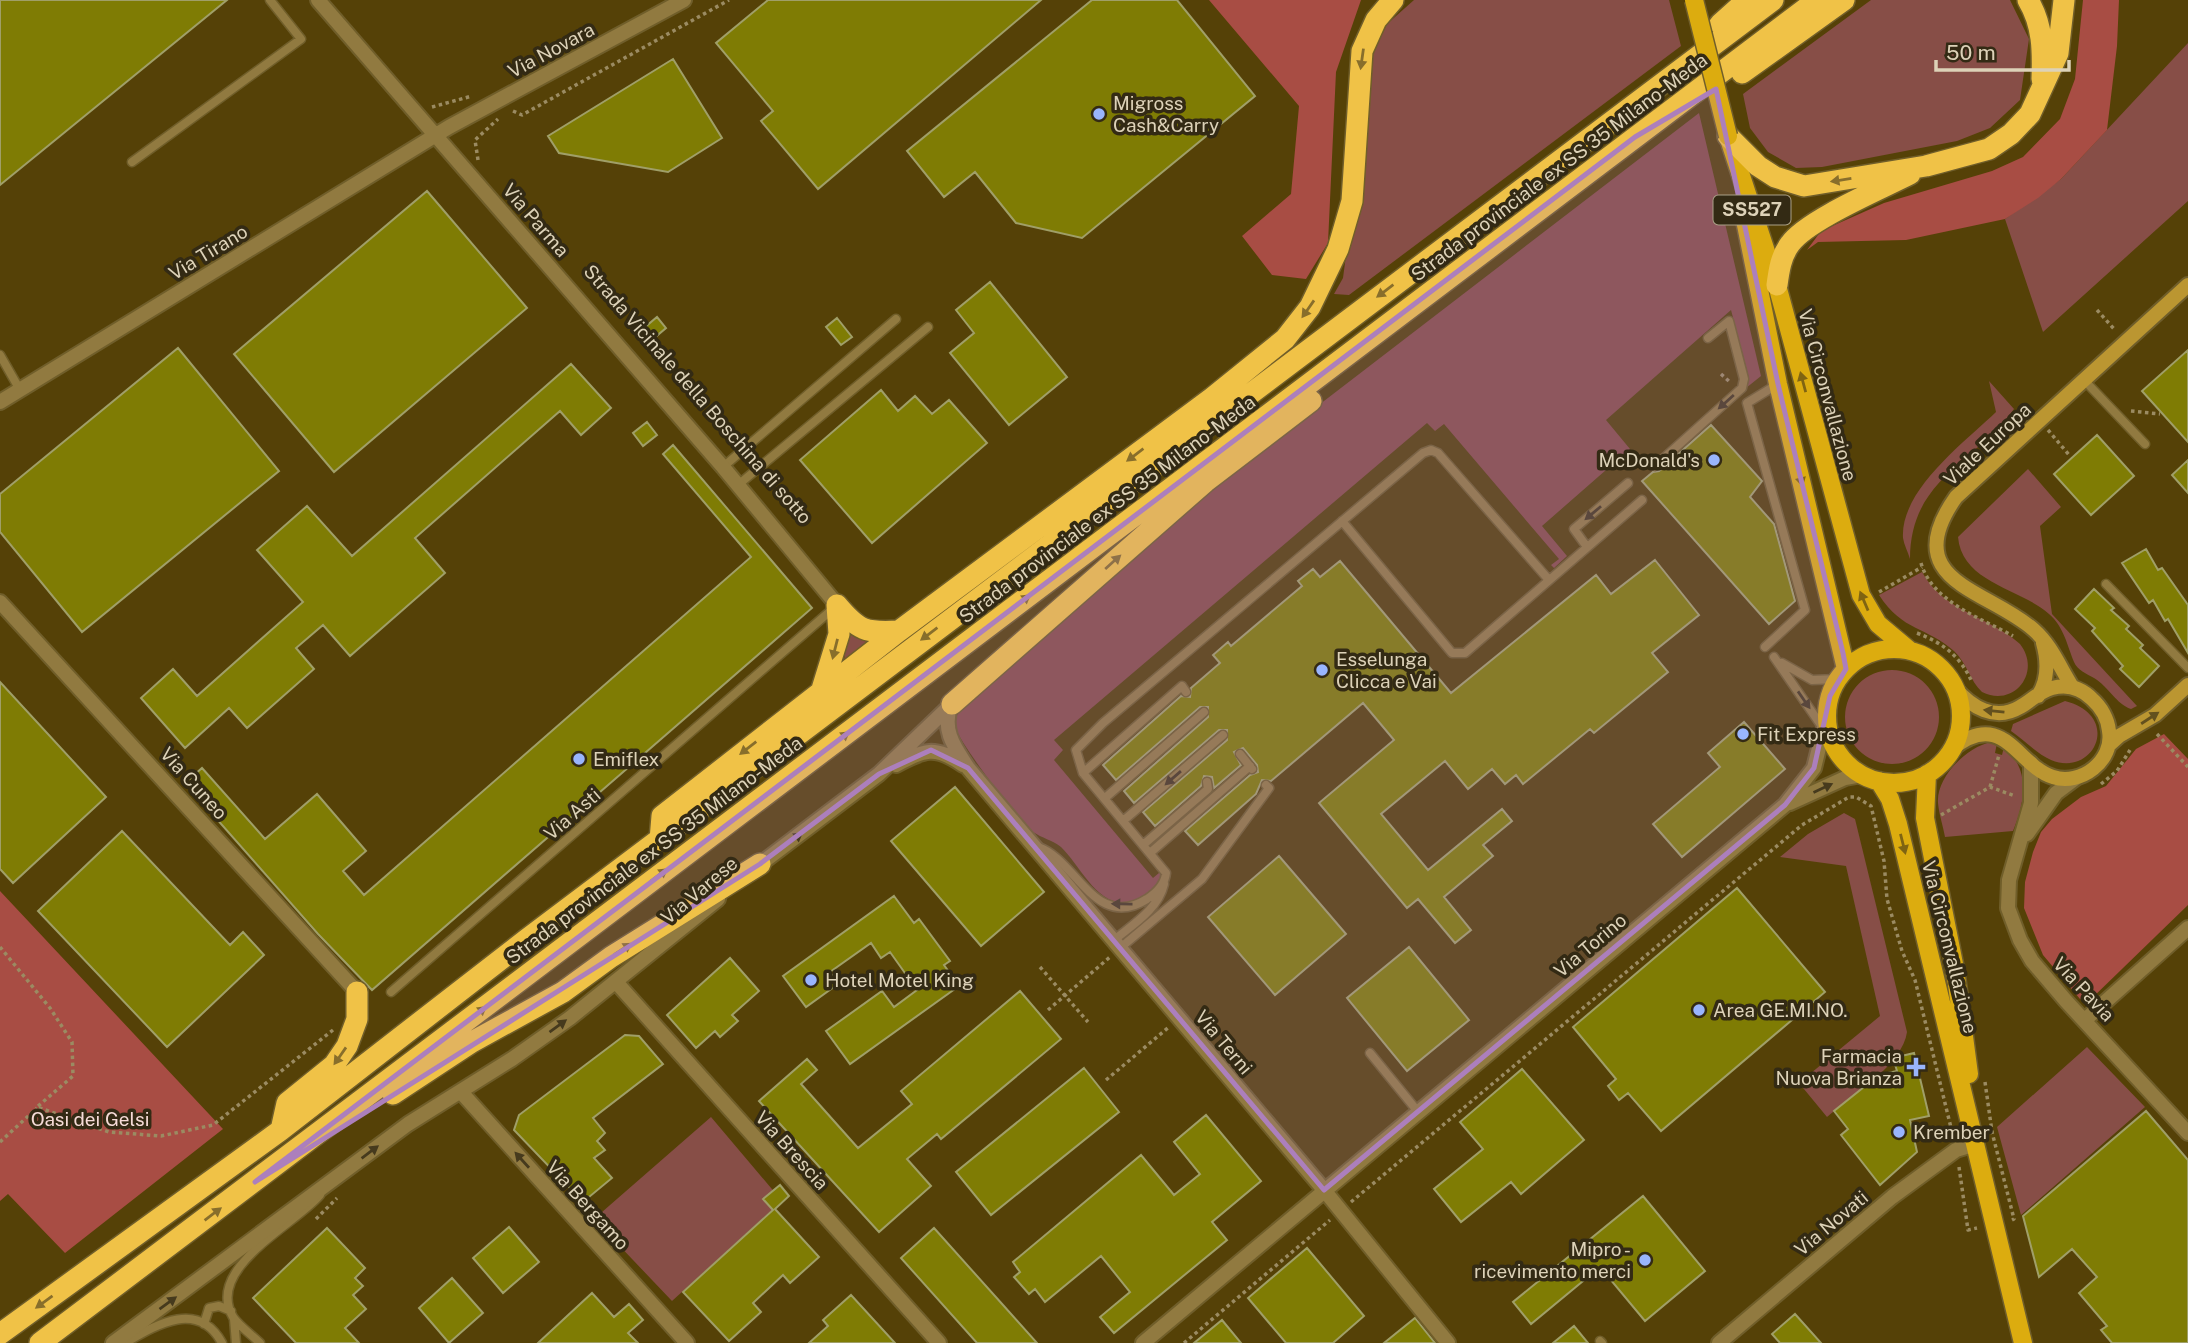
<svg xmlns="http://www.w3.org/2000/svg" width="2188" height="1343" font-family="'Public Sans',sans-serif">
<style>
.green{fill:#874e47}
.forest{fill:#a84d44}
.building{fill:#7f7c04;stroke:#a09f68;stroke-width:2}
.lines{fill:none;stroke-linecap:round;stroke-linejoin:round}
.lane-casing{stroke:#705e2a;stroke-width:11}
.street-casing{stroke:#705e2a;stroke-width:18}
.secondary-casing{stroke:#705e2a;stroke-width:18}
.primary-casing{stroke:#705e2a;stroke-width:21}
.highway-casing{stroke:#705e2a;stroke-width:24}
.path{stroke:#9b8b62;stroke-width:3.5;stroke-dasharray:3.5 3.5;stroke-linecap:butt}
.lane{stroke:#917a40;stroke-width:8}
.street{stroke:#917a40;stroke-width:14}
.secondary{stroke:#bb9631;stroke-width:14}
.primary{stroke:#dcac0f;stroke-width:18}
.highway{stroke:#f0c247;stroke-width:21}
.primary-bridge-casing{stroke:#705e2a;stroke-width:21;stroke-linecap:butt}
.primary-bridge{stroke:#dcac0f;stroke-width:18}
.oneway{fill:#886e2b}
.oneway2{fill:#7f6412}
.oneway3{fill:#463a1d}
.oneway4{fill:#63501e}
.marked{fill:#ac7fbc;fill-opacity:0.2;stroke:#ac7fbc;stroke-width:5;stroke-linejoin:round}
.poi-dot{fill:#99b5fd;stroke:#332a14;stroke-width:2.5}
.labels{text-anchor:middle;stroke-width:7;stroke-linejoin:round;paint-order:stroke}
.shield{fill:#332a14;stroke:#aaa087;stroke-width:2}
.shield-label{font-size:18px;font-weight:bold;fill:#ddd2b8}
.street-label{font-size:19px;fill:#ddd2b8;stroke:#332a14}
.poi-label{font-size:19px;fill:#ddd2b8;stroke:#332a14;text-anchor:start}
.park-label{font-size:19px;fill:#f6dbd7;stroke:#332a14}
</style>
<rect width="100%" height="100%" fill="#554107"/>
<path class="green" d="M1414,0H1669L1681,46L1349,295L1334,294L1343,278L1373,51L1387,24Z
M1871,0H2010L2029,39L2020,100L1990,128L1957,141L1822,167L1796,168L1768,152L1750,128L1743,94Z
M2188,43V201L2043,332L2005,219L2061,179Z
M1699,113L1761,376L1746,388L1749,378L1731,310L1606,420L1630,449L1542,526L1567,556L1554,568L1551,565L1559,559L1444,424L1435,431L1427,423L1054,740L1063,750L1054,760L1153,878L1166,867C1159,883 1154,890 1139,898C1102,918 1082,867 1061,847C1052,840 1042,838 1033,832C1021,825 960,743 956,729C953,719 958,713 964,705L1208,490Z
M1989,381L2014,409C1974,464 1910,479 1910,559C1908,552 1904,545 1903,538C1900,490 1965,442 1996,412Z
M2028,469L2061,507L2040,526L2052,614L2137,706L2131,709C2116,704 2109,687 2094,678C2087,674 2077,670 2074,662C2067,645 2064,627 2049,614C2020,588 1962,583 1958,537Z
M1922,572C1944,612 1989,616 2020,644C2042,672 2014,708 1982,692C1970,681 1967,663 1954,651C1926,626 1903,632 1879,595Z
M848,631L872,639L846,661L844,660Z
M1845 717a47 47 0 1 1 94 0a47 47 0 1 1-94 0Z
M2065,701C2123,716 2094,778 2051,760C2037,754 2024,740 2011,731L2013,724Z
M1991,742L1997,743L1995,753L2002,755L2004,747C2031,770 2025,802 2013,831L1945,837C1943,826 1939,814 1938,803C1936,777 1967,747 1991,742Z
M1844,813L1855,819L1907,1032C1903,1064 1851,1097 1827,1117L1799,1083L1880,1016L1846,866L1780,857L1808,834Z
M2087,1047L2145,1107L2021,1215L1997,1127Z
M711,1117L782,1201L672,1301L594,1219Z"/>
<path class="forest" d="M1209,0H1361L1336,72L1328,243L1306,279L1272,275L1242,236L1291,194L1299,106Z
M2083,0H2119L2117,46L2107,130L2061,179L2038,198L2005,219L1906,240L1818,242L1807,250L1821,231L1884,203L1992,171L2023,157L2060,119L2075,79Z
M2164,734L2188,759V905L2089,1001L2080,999L2043,955L2024,908L2025,882L2033,852L2041,832L2052,819L2081,797L2106,786L2136,749Z
M0,891L223,1129L65,1253L8,1194L0,1201Z"/>
<path class="building" d="M0,0H227L0,185Z
M768,0H1041L818,189L761,121L773,111L716,43Z
M1092,0H1177L1255,96L1082,238L1016,223L975,172L944,197L907,151Z
M673,59L722,138L668,172L559,153L548,136Z
M427,191L527,308L334,472L234,354Z
M990,282L1067,377L1009,425L950,353L974,333L956,310Z
M657,317L666,328L653,339L644,328Z
M837,318L852,337L841,345L826,327Z
M178,348L279,471L82,632L0,532V494Z
M2188,350V442L2142,391Z
M571,364L611,408L581,435L560,411L415,538L445,573L350,656L323,625L296,648L314,669L247,728L229,708L185,748L141,698L173,669L197,696L303,602L257,550L307,506L352,556Z
M881,390L898,411L915,396L932,414L949,400L987,443L872,543L800,460Z
M647,422L657,435L643,446L633,433Z
M1711,425L1762,481L1750,497L1774,524L1795,601L1769,624L1642,481L1653,472L1659,471Z
M2097,435L2134,476L2091,515L2054,474Z
M673,445L812,608L372,990L318,934L185,783L202,768L265,839L317,794L366,851L343,871L364,895L751,557L663,454Z
M2188,460V493L2172,475Z
M2146,549L2158,570L2162,568L2188,605V653L2168,619L2165,621L2153,600L2149,603L2122,563Z
M1655,560L1699,615L1652,653L1668,672L1594,733L1590,729L1523,784L1516,775L1505,784L1492,769L1468,789L1445,761L1381,814L1428,870L1502,809L1512,821L1483,845L1493,856L1444,897L1471,930L1455,943L1418,899L1407,908L1319,803L1394,740L1363,703L1271,781L1262,780L1256,794L1198,845L1185,831L1250,775L1258,772L1257,765L1243,748L1234,752L1241,765L1214,788L1212,777L1204,776L1201,786L1155,826L1143,812L1227,740V730H1219L1134,803L1124,791L1208,717V707H1200L1116,780L1103,765L1181,696L1190,697L1191,688L1220,663L1213,655L1228,642L1231,646L1302,586L1298,581L1313,569L1320,577L1340,561L1451,693L1596,575L1611,594Z
M2094,589L2114,608L2111,610L2129,626L2126,629L2143,645L2140,648L2159,666L2139,687L2120,669L2123,666L2092,631L2095,628L2075,609Z
M0,682L106,797L13,883L0,869Z
M1744,722L1785,769L1682,857L1653,824L1720,767L1708,753Z
M955,787L1044,892L981,946L891,841Z
M122,831L230,945L243,932L264,955L167,1047L38,911Z
M1279,856L1346,934L1275,995L1208,917Z
M1737,888L1825,992L1661,1131L1628,1093L1619,1100L1608,1086L1616,1079L1573,1027Z
M894,896L914,923L919,919L950,961L944,965L959,986L850,1064L826,1031L882,991L894,1007L917,990L890,952L881,958L871,943L830,972L838,984L806,1007L783,976Z
M1409,947L1469,1020L1407,1071L1347,998Z
M730,958L759,991L732,1015L738,1021L720,1037L715,1031L696,1048L667,1015Z
M1020,991L1061,1039L941,1139L937,1134L907,1159L931,1186L879,1232L759,1101L807,1059L817,1070L801,1084L858,1148L912,1104L901,1091Z
M625,1035L639,1036L663,1064L593,1118L605,1133L597,1141L605,1150L594,1158L612,1178L583,1202L514,1130L519,1115Z
M1914,1053L1929,1116L1910,1120L1917,1152L1880,1185L1841,1135L1848,1129L1834,1111L1879,1075L1897,1071L1893,1058Z
M1084,1068L1119,1112L991,1215L956,1172Z
M1522,1069L1584,1140L1521,1194L1511,1182L1461,1222L1434,1189L1483,1149L1460,1122Z
M2146,1111L2188,1160V1343H2112L2101,1330L2107,1326L2079,1293L2097,1277L2072,1249L2039,1277L2023,1216Z
M1206,1115L1261,1181L1212,1222L1227,1240L1114,1333L1100,1317L1130,1292L1101,1256L1045,1302L1035,1289L1029,1294L1014,1277L1020,1272L1013,1262L1141,1155L1174,1195L1200,1174L1174,1142Z
M780,1185L789,1196L775,1209L819,1257L790,1283L783,1275L753,1303L761,1312L729,1341L683,1292L773,1210L763,1199Z
M1643,1196L1705,1271L1645,1321L1600,1267L1531,1324L1513,1302Z
M509,1227L539,1262L503,1293L473,1258Z
M327,1228L365,1268L355,1278L363,1286L353,1295L366,1309L345,1328L359,1343H296L253,1298Z
M934,1228L1003,1305L1037,1343H977L901,1258Z
M1307,1248L1364,1316L1333,1343H1286L1248,1298Z
M452,1278L483,1313L449,1343L419,1308Z
M592,1293L614,1317L629,1304L643,1320L628,1333L638,1343H538Z
M851,1295L895,1343H809L828,1326L823,1320Z
M1795,1314L1821,1343H1780L1772,1334Z
M1415,1318L1435,1343H1384Z
M1222,1320L1241,1343H1194Z
M1574,1326L1588,1343H1553Z"/>
<g class="lines">
<defs>
<path id="lane" d="M132,162L301,39L270,0
M0,355L20,390
M2084,380L2145,444
M1631,456L1655,466L1742,388L1744,379L1729,321L1708,338
M723,467L896,319
M738,485L928,327
M1342,521L1452,653H1465L1642,500
M1587,547L1574,529L1628,483
M2106,584L2188,668
M1765,647L1805,610L1747,403L1778,384
M1774,657L1834,744
M1782,663L1812,680L1838,679
M1240,754L1252,769
M1083,773L1182,686L1186,692
M1105,798L1204,712
M1123,821L1223,735
M1143,845L1208,789L1207,782
M1038,847C1076,859 1095,932 1147,899C1156,893 1165,884 1166,873L1083,773L1076,750L1103,723L1423,453L1431,450L1438,453L1549,580
M1150,853L1250,766
M1113,941C1132,925 1158,910 1164,884
M1119,949L1202,879L1269,788L1266,785
M391,992L835,607
M1370,1053L1419,1113
M234,1319L236,1343
M204,1324L209,1308L219,1306L231,1311
M1600,1341L1602,1343
M125,1343C156,1325 198,1299 222,1343
M260,1343C252,1335 239,1326 233,1317C204,1268 296,1224 320,1195"/>
<path id="street" d="M318,0L723,467L837,605
M0,402L449,127L684,0
M0,602L357,992
M951,705C941,730 955,748 968,768L1324,1190L1448,1343
M2031,763V803L2009,880L2008,908L2020,940L2032,961L2066,1001L2188,1133
M896,765C924,750 935,745 963,765
M1790,803L1845,778L1862,775
M2027,834L2056,793L2076,778
M755,868L879,774L952,704
M616,982L939,1343
M2086,1019L2188,928
M461,1092L687,1343
M113,1343L408,1124L512,1059L570,1018L718,899
M1143,1343L1785,805L1814,768L1827,716
M1719,1343L1892,1197L1956,1150L1976,1144"/>
<path id="secondary" d="M2073,688C2060,668 2052,646 2034,630C1988,589 1896,582 1956,497L2188,285
M2038,696C2048,681 2048,661 2043,643
M2109,745L2119,736L2155,715L2188,685
M1952,749C2004,707 2018,767 2053,777C2081,786 2114,761 2109,731C2108,719 2101,707 2092,699C2081,688 2067,684 2052,688C2040,691 2031,701 2020,707C1995,722 1971,707 1955,688"/>
<path id="primary" d="M1728,136L1777,285L1861,595L1878,624L1909,650
M1744,215L1778,384L1846,669
M1827 716a67 67 0 1 1 134 0a67 67 0 1 1-134 0Z
M1927,774L1925,818L1955,969L1969,1074
M1879,781L1890,799L1898,824L2023,1343"/>
<path id="highway" d="M2028,0C2043,25 2043,51 2042,79
M1720,24L1747,0
M1742,73L1844,0
M1728,136L1758,166L1775,177L1804,186L1926,166L1989,149L2011,134L2030,114L2058,53L2064,0
M1777,285C1779,270 1781,256 1790,244C1807,220 1881,189 1910,174
M837,605C859,631 865,633 899,631
M822,689L839,634L837,605
M952,704L1205,482L1311,401
M660,840L662,816L899,631L1212,398L1285,339L1310,307L1338,249L1352,201L1362,51L1376,20L1393,0
M393,1094L472,1042L563,992L611,957L760,864
M281,1130L287,1103L334,1065L347,1046L357,1019V992
M0,1334L281,1130L527,939L1773,0
M40,1343L1817,0"/>
</defs>
<use href="#lane" class="lane-casing"/>
<use href="#street" class="street-casing"/>
<use href="#secondary" class="secondary-casing"/>
<use href="#primary" class="primary-casing"/>
<use href="#highway" class="highway-casing"/>
<path class="path" d="M432,107L472,96
M513,111L522,115L729,0
M478,160L475,140L498,119
M2097,310L2115,330
M1721,374L1731,383
M2131,411L2160,414
M2048,430L2070,456
M1921,563C1932,602 1981,618 2013,636
M1879,592L1922,567
M1917,633C1943,643 1960,656 1972,682
M2157,734L2188,767
M2101,784L2117,771L2130,750
M1990,787L1999,755
M1941,815L1990,787L2015,796
M0,947L50,1008L72,1042L73,1076L37,1107L109,1132L161,1136L213,1125L333,1030
M1040,967L1088,1022
M1048,1010L1110,957
M1106,1080L1169,1027
M1985,1082L1992,1132L2014,1219L2012,1220
M0,1142L37,1108
M1959,1167L1968,1230L1977,1228
M1351,1202L1802,825L1849,797H1856L1871,806L1884,861L1887,899L1902,951L1915,980L1953,1136
M316,1219L337,1198
M1184,1343L1330,1220"/>
<use href="#lane" class="lane"/>
<use href="#street" class="street"/>
<use href="#secondary" class="secondary"/>
<use href="#primary" class="primary"/>
<use href="#highway" class="highway"/>
<defs>
<path id="primary-bridge" d="M1694,0L1728,136"/>
</defs>
<use href="#primary-bridge" class="primary-bridge-casing"/>
<use href="#primary-bridge" class="primary-bridge"/>
</g>
<defs><path id="oneway-solid" d="M-6-.8H1V-3.2L6.5 0L1 3.2V.8H-6Z" transform="scale(1.75)"/></defs>
<g class="oneway">
<use href="#oneway-solid" transform="translate(1362 59) rotate(98)"/>
<use href="#oneway-solid" transform="translate(1841 180) rotate(171)"/>
<use href="#oneway-solid" transform="translate(1385 291) rotate(143)"/>
<use href="#oneway-solid" transform="translate(1308 309) rotate(125)"/>
<use href="#oneway-solid" transform="translate(1135 455) rotate(143)"/>
<use href="#oneway-solid" transform="translate(1113 562) rotate(-42)"/>
<use href="#oneway-solid" transform="translate(1022 601) rotate(-37)"/>
<use href="#oneway-solid" transform="translate(929 634) rotate(143)"/>
<use href="#oneway-solid" transform="translate(835 649) rotate(104)"/>
<use href="#oneway-solid" transform="translate(841 738) rotate(-37)"/>
<use href="#oneway-solid" transform="translate(748 748) rotate(142)"/>
<use href="#oneway-solid" transform="translate(659 875) rotate(-37)"/>
<use href="#oneway-solid" transform="translate(623 949) rotate(-33)"/>
<use href="#oneway-solid" transform="translate(478 1013) rotate(-38)"/>
<use href="#oneway-solid" transform="translate(340 1056) rotate(125)"/>
<use href="#oneway-solid" transform="translate(213 1214) rotate(-37)"/>
<use href="#oneway-solid" transform="translate(44 1302) rotate(144)"/>
</g>
<g class="oneway2">
<use href="#oneway-solid" transform="translate(1803 382) rotate(-105)"/>
<use href="#oneway-solid" transform="translate(1800 476) rotate(76)"/>
<use href="#oneway-solid" transform="translate(1864 601) rotate(-113)"/>
<use href="#oneway-solid" transform="translate(1903 844) rotate(76)"/>
</g>
<g class="oneway3">
<use href="#oneway-solid" transform="translate(1726 402) rotate(138)"/>
<use href="#oneway-solid" transform="translate(1593 513) rotate(140)"/>
<use href="#oneway-solid" transform="translate(1804 700) rotate(55)"/>
<use href="#oneway-solid" transform="translate(1173 778) rotate(139)"/>
<use href="#oneway-solid" transform="translate(1823 788) rotate(-25)"/>
<use href="#oneway-solid" transform="translate(794 839) rotate(-37)"/>
<use href="#oneway-solid" transform="translate(1122 904) rotate(-179)"/>
<use href="#oneway-solid" transform="translate(558 1026) rotate(-36)"/>
<use href="#oneway-solid" transform="translate(370 1152) rotate(-37)"/>
<use href="#oneway-solid" transform="translate(522 1160) rotate(-132)"/>
<use href="#oneway-solid" transform="translate(168 1303) rotate(-36)"/>
</g>
<g class="oneway4">
<use href="#oneway-solid" transform="translate(1994 711) rotate(-174)"/>
<use href="#oneway-solid" transform="translate(2150 718) rotate(-33)"/>
</g>
<path class="marked" d="M1716,89L1778,384L1843,653L1846,669L1830,696L1814,768L1785,805L1324,1190L968,768L931,750L879,774L760,864L255,1182L1635,137Z"/>
<g class="poi-dot">
<circle cx="1099" cy="114" r="7"/>
<circle cx="1714" cy="460" r="7"/>
<circle cx="1322" cy="670" r="7"/>
<circle cx="1743" cy="734" r="7"/>
<circle cx="579" cy="759" r="7"/>
<circle cx="811" cy="980" r="7"/>
<circle cx="1699" cy="1010" r="7"/>
<path d="M1912.5 1056.5h7v7h7v7h-7v7h-7v-7h-7v-7h7z"/>
<circle cx="1899" cy="1132" r="7"/>
<circle cx="1645" cy="1260" r="7"/>
</g>
<g class="labels">
<rect class="shield" x="1713.5" y="195.5" width="77" height="29" rx="5"/>
<g class="shield-label">
<text x="1752" y="216">SS527</text>
</g>
<g class="street-label">
<text transform="translate(551 50) rotate(-28)" y="7">Via Novara</text>
<text transform="translate(1559 167) rotate(-37)" y="7">Strada provinciale ex SS 35 Milano-Meda</text>
<text transform="translate(536 220) rotate(49)" y="7">Via Parma</text>
<text transform="translate(208 252) rotate(-31)" y="7">Via Tirano</text>
<text transform="translate(698 394) rotate(49)" y="7">Strada Vicinale della Boschina di sotto</text>
<text transform="translate(1828 395) rotate(75)" y="7">Via Circonvallazione</text>
<text transform="translate(1987 444) rotate(-43)" y="7">Viale Europa</text>
<text transform="translate(1107 509) rotate(-37)" y="7">Strada provinciale ex SS 35 Milano-Meda</text>
<text transform="translate(194 783) rotate(48)" y="7">Via Cuneo</text>
<text transform="translate(572 814) rotate(-41)" y="7">Via Asti</text>
<text transform="translate(654 850) rotate(-37)" y="7">Strada provinciale ex SS 35 Milano-Meda</text>
<text transform="translate(699 890) rotate(-40)" y="7">Via Varese</text>
<text transform="translate(1590 945) rotate(-40)" y="7">Via Torino</text>
<text transform="translate(1950 947) rotate(76)" y="7">Via Circonvallazione</text>
<text transform="translate(2084 989) rotate(47)" y="7">Via Pavia</text>
<text transform="translate(1224 1042) rotate(50)" y="7">Via Terni</text>
<text transform="translate(792 1150) rotate(48)" y="7">Via Brescia</text>
<text transform="translate(588 1205) rotate(48)" y="7">Via Bergamo</text>
<text transform="translate(1831 1223) rotate(-40)" y="7">Via Novati</text>
</g>
<g class="poi-label">
<text x="1113" y="110">Migross<tspan x="1113" dy="22">Cash&amp;Carry</tspan></text>
<text x="1700" y="467" text-anchor="end">McDonald's</text>
<text x="1336" y="666">Esselunga<tspan x="1336" dy="22">Clicca e Vai</tspan></text>
<text x="1757" y="741">Fit Express</text>
<text x="593" y="766">Emiflex</text>
<text x="825" y="987">Hotel Motel King</text>
<text x="1713" y="1017">Area GE.MI.NO.</text>
<text x="1902" y="1063" text-anchor="end">Farmacia<tspan x="1902" dy="22">Nuova Brianza</tspan></text>
<text x="1913" y="1139">Krember</text>
<text x="1631" y="1256" text-anchor="end">Mipro -<tspan x="1631" dy="22">ricevimento merci</tspan></text>
</g>
<g class="park-label">
<text x="90" y="1126">Oasi dei Gelsi</text>
</g>
</g>
<path d="M1936 60v10h133v-10" fill="none" stroke="#ddd2b8" stroke-width="3.5"/>
<text x="1946" y="60" font-size="21" fill="#ddd2b8" stroke="#332a14" stroke-width="5" paint-order="stroke">50 m</text>
</svg>
